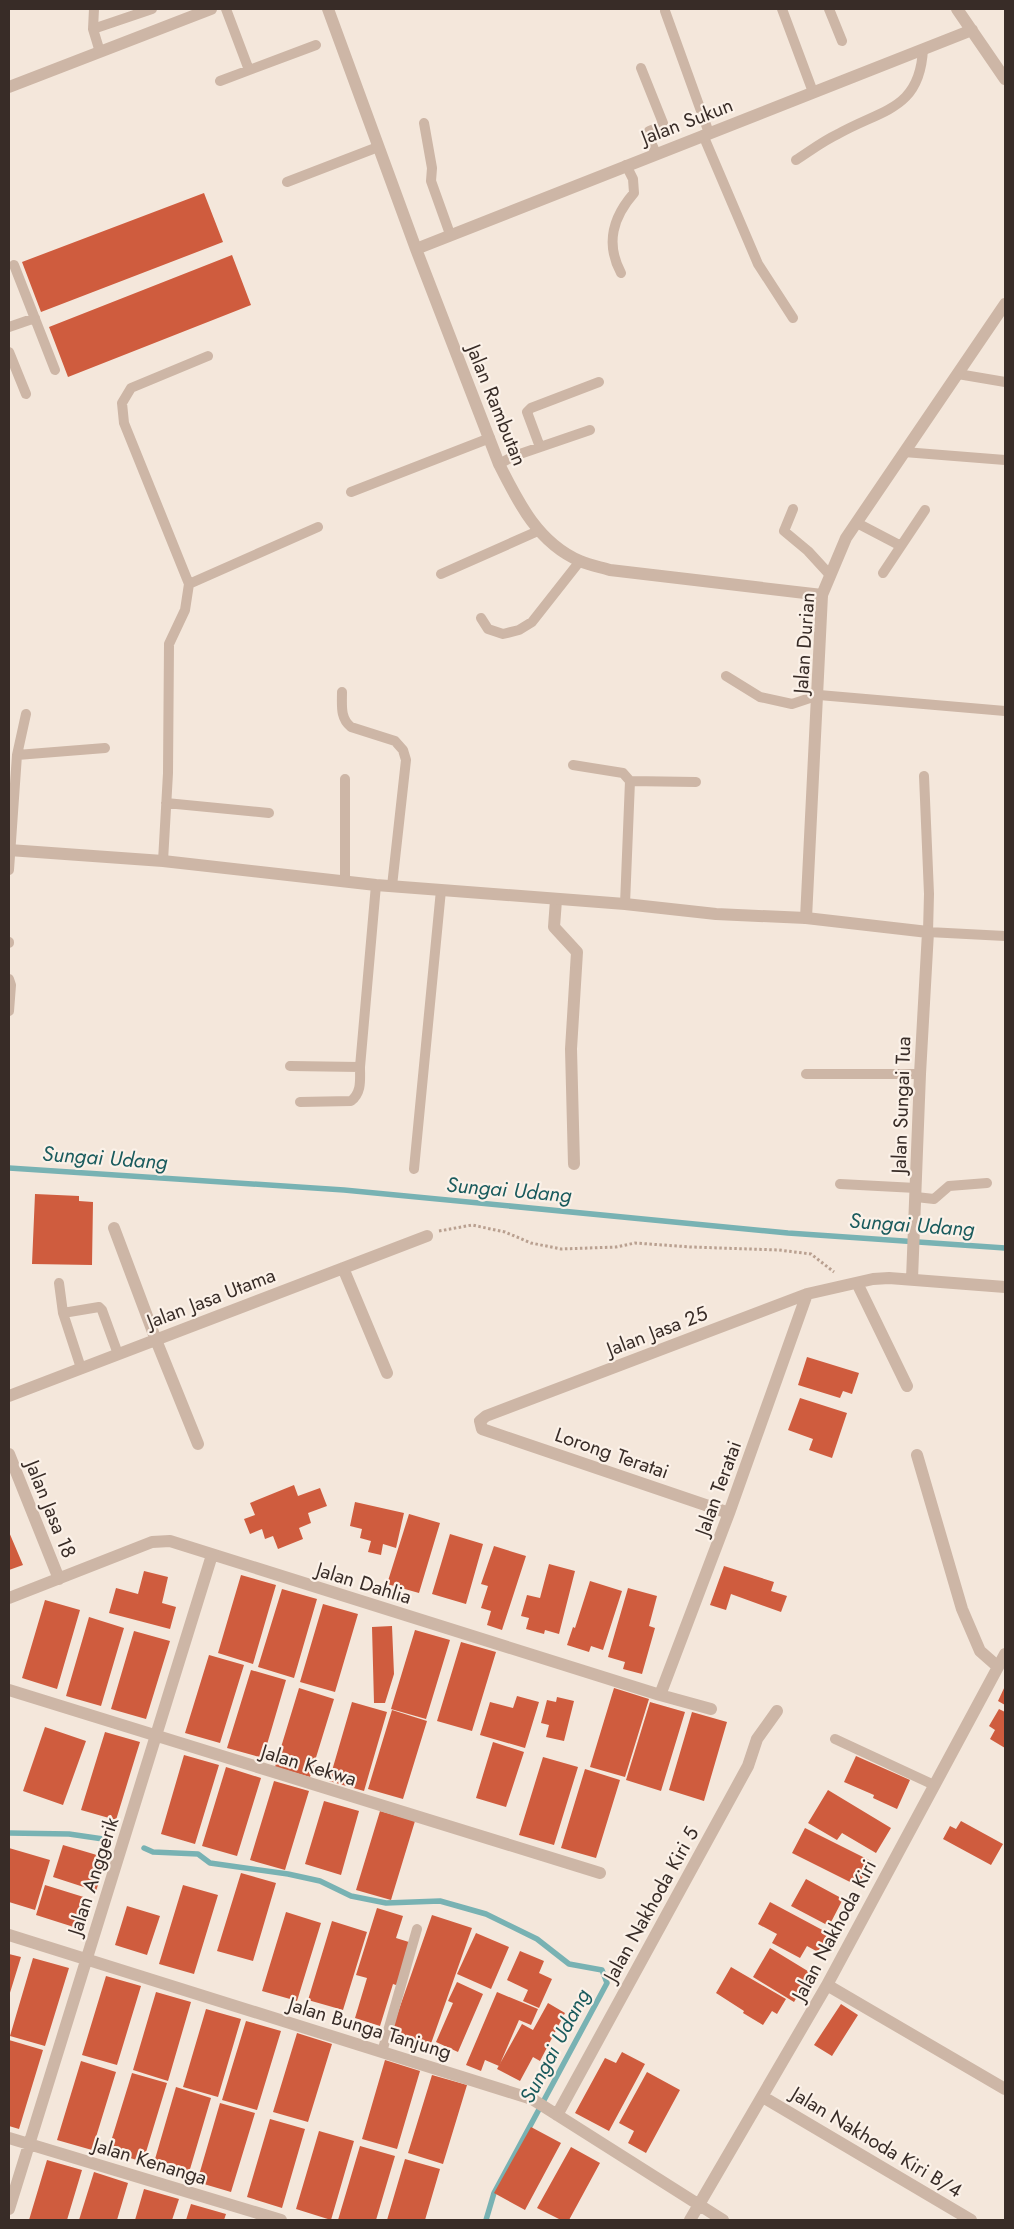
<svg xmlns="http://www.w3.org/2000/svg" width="1014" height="2229" font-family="Jost,sans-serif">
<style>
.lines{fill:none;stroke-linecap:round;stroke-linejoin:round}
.stream{stroke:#78b2b3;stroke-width:5.5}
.building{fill:#cf5c3e}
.path{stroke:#b9a090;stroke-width:3;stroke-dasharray:2.5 2.5;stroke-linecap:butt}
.service{stroke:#cdb6a6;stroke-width:10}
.minor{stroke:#cdb6a6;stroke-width:12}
.tertiary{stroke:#cdb6a6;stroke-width:12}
.labels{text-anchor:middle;stroke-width:4.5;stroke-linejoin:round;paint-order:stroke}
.street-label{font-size:20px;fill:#382c27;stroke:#fbf1e8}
.water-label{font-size:21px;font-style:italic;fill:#1a5b5d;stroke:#fbf1e8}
</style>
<rect width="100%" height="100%" fill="#f4e7db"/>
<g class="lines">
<path class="stream" d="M9,1168L344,1190L788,1233L1005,1248
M9,1833L69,1834L110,1840
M144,1848L153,1852L198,1854L210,1863L288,1874L320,1881L351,1896L386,1903L440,1901L486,1914L537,1939L569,1964L602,1970L607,1983L494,2193L486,2220"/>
</g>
<path class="building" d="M204,193L223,242L41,312L22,262Z
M232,255L251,305L68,377L49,327Z
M35,1194L79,1196V1201L93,1202L92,1265L32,1264Z
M807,1357L859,1373L852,1394L843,1391L840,1398L798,1385Z
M800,1398L847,1413L832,1458L809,1450L813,1439L788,1430Z
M294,1485L298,1496L320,1488L327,1506L308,1513L311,1523L299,1528L303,1539L278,1549L273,1536L265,1539L262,1529L250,1534L244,1519L255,1515L250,1503Z
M355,1502L404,1513L396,1548L383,1544L381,1555L368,1552L371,1541L360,1538L362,1529L350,1526Z
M409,1514L440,1523L419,1593L387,1584Z
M9,1532L23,1565L9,1570Z
M450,1534L483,1544L466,1604L432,1594Z
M494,1546L526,1556L502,1630L487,1625L491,1611L481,1608L488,1586L481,1584Z
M549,1564L575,1571L559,1634L545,1630L544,1634L526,1629L529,1618L521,1616L527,1595L540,1598Z
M724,1566L774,1582L771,1591L787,1596L781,1612L731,1594L726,1610L710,1605Z
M144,1571L168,1577L162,1603L176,1607L170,1629L109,1613L116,1588L138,1594Z
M241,1575L276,1585L253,1664L218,1653Z
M590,1581L622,1591L603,1650L591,1646L589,1652L567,1645L573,1627L575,1628Z
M628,1588L657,1596L649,1626L655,1628L642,1674L623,1669L625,1662L608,1657Z
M282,1589L317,1599L294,1678L258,1667Z
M45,1600L80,1610L57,1689L22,1678Z
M323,1604L358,1614L335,1692L300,1682Z
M89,1617L124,1628L101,1706L66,1696Z
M392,1626L394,1674L385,1703H374L372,1627Z
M415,1630L450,1640L426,1719L391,1709Z
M134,1631L170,1641L146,1719L111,1709Z
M461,1642L496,1652L472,1731L437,1721Z
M209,1655L244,1665L220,1743L185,1733Z
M251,1670L286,1680L263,1758L227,1748Z
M1005,1686V1705L998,1701Z
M299,1688L334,1699L310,1777L275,1767Z
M614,1688L649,1699L625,1777L590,1767Z
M517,1696L539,1702L525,1748L480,1735L490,1702L513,1708Z
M557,1697L574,1701L564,1741L546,1737L549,1725L541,1723L547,1700L556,1702Z
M352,1702L387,1712L364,1791L329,1781Z
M650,1702L685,1712L661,1791L626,1780Z
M999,1709L1005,1712V1748L990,1739L995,1730L989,1726Z
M392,1710L427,1721L403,1799L368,1789Z
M692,1712L727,1722L704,1801L669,1790Z
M45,1727L86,1741L63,1805L23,1791Z
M105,1732L140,1742L116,1820L81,1810Z
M493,1742L524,1752L506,1807L476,1798Z
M184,1755L219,1765L195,1844L161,1834Z
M856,1756L910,1780L897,1809L873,1798L874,1795L844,1782Z
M543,1757L578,1767L554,1845L519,1835Z
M226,1767L261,1778L237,1856L202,1846Z
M585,1769L620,1780L596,1858L561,1848Z
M274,1781L309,1791L285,1870L250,1860Z
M828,1790L891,1828L876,1853L842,1833L837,1840L808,1823Z
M324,1801L359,1811L341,1875L305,1864Z
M380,1811L415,1821L391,1900L356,1890Z
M961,1821L1003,1844L991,1865L943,1839L950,1826L956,1829Z
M805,1828L871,1861L858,1886L792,1853Z
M63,1845L107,1858L96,1891L53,1877Z
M9,1848L50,1860L35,1910L9,1902Z
M241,1873L276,1883L253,1961L217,1951Z
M806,1879L843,1899L829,1926L791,1906Z
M45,1885L90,1899L80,1929L36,1915Z
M183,1885L218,1895L194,1974L159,1964Z
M770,1902L828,1933L818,1952L807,1946L800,1958L772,1943L777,1934L758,1924Z
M127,1906L160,1916L147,1955L115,1945Z
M377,1908L403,1916L396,1938L412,1943L399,1986L393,1984L380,2026L355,2018L367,1978L356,1975Z
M286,1912L321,1923L297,2001L262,1991Z
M432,1915L472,1928L428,2052L389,2038Z
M332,1921L367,1932L343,2010L308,2000Z
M476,1933L509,1947L491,1989L457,1974Z
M770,1948L811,1973L794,2002L753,1977Z
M520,1951L544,1961L539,1973L552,1979L539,2008L523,2001L528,1990L507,1980Z
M9,1954L21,1957L9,1996Z
M33,1958L69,1968L45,2046L10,2036Z
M731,1967L786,1999L777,2014L772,2011L763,2025L743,2013L744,2011L716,1993Z
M106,1976L141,1986L117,2065L82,2055Z
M457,1982L483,1994L458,2052L436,2042L453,2003L448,2001Z
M156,1992L191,2002L168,2081L133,2070Z
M497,1992L538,2009L531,2025L519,2020L499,2066L485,2060L481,2071L466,2065Z
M548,2003L565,2013L540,2061L533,2057L520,2081L497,2069L522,2024L533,2030Z
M841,2004L858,2015L832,2056L814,2045Z
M206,2009L241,2019L218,2097L183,2087Z
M246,2021L281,2031L257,2110L222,2100Z
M297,2033L332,2044L308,2122L273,2112Z
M9,2040L43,2050L19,2129L9,2126Z
M622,2052L645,2064L609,2131L575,2113L605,2058L616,2063Z
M385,2060L420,2071L397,2149L362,2139Z
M81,2061L116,2072L92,2150L57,2140Z
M647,2072L680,2090L646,2153L628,2143L634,2131L619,2123Z
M132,2073L167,2083L143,2162L108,2151Z
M432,2075L467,2085L443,2164L408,2153Z
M176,2087L211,2098L188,2176L153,2166Z
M220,2103L255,2113L231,2192L197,2182Z
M270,2119L305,2129L282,2208L247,2197Z
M531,2127L561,2143L525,2210L494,2193Z
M319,2131L354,2141L331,2220L296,2209Z
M360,2146L395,2156L376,2220H338Z
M571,2147L600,2163L569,2220H561L537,2208Z
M405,2159L440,2169L425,2220H387Z
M47,2160L82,2170L67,2220H29Z
M94,2172L128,2183L117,2220H79Z
M144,2189L179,2199L172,2220H135Z
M191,2204L226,2214L224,2220H186Z"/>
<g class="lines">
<path class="path" d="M439,1231L472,1225L505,1232L531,1243L561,1249L616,1247L635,1243L691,1247L779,1250L811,1254L834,1272"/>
<path class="service" d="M226,9L249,70
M782,9L813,92
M829,9L842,41
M665,11L709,133
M93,29L94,9
M100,52L93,29L152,9
M641,68L663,123L661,126L649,131L648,135L656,154
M220,81L316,45
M424,123L432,168L431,181L450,234
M703,135L758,264L793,318
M796,160C810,151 823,141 838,134C882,109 920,110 923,49
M287,182L378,147
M14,265L55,370
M621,273C605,243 613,217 634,193L633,179L626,165
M9,327L35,318
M9,352L26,394
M958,374L1005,382
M540,447L527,412L531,408L599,382
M904,452L1005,460
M499,464L514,456L590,430
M351,492L490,438
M793,509L784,531L808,551L830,575
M857,523L901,546
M883,573L925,510
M441,574L538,531
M189,584L318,527
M481,618L488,629L503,634L519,630L532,622L580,561
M726,676L760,697L792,704L819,695L1005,711
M342,692C342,706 340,718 351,727L395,741L403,750L406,760L392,886
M17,755L105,748
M573,765L623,773L630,781L625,904
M924,776L929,894L928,932L1005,936
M630,781L696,782
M166,803L269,813
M163,861L168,773L169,644L185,610L189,584L124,423L122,403L131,388L208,356
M9,870L17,755L26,714
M345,881V779
M9,942V943
M9,979L11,985L9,1011
M290,1066L360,1067
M806,1074H920
M300,1102L351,1101C362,1092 360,1080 360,1067L376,885
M414,1169L441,890
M840,1184L916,1188
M916,1197L934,1199L949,1186L987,1183
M59,1283L63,1313L81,1368
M63,1313L99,1307L102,1310L118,1354
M835,1739L934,1785
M382,2052L417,1929"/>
<path class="minor" d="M328,9L416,249L499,464C518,502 538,543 580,561C589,565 600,567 610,570L822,595
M957,9L1005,79
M9,87L211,9
M416,249L972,30
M556,900L554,927L577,952L571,1049L574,1164
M806,918L928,932L920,1074L912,1279
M114,1228L156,1340L198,1444
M343,1268L387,1373
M857,1283L907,1386
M9,1396L427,1236
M9,1454L59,1579
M917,1455L962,1609L980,1651L997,1666
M729,1513L482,1429L480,1421L486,1416L807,1294L873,1279L889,1278L1005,1287
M9,1598L152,1542L170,1541L660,1695L711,1709
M9,1690L600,1873
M660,1695L729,1513L807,1294
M9,1935L532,2099L723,2220
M827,1985L1005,2089
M763,2097L971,2220
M557,2115L748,1766L757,1739L777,1711
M9,2138L281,2220
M9,2209L212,1555
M690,2220L827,1985L1005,1654"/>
<path class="tertiary" d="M9,850L163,861L376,885L625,904L716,914L806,918L822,595L846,538L1005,304"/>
</g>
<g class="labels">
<g class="street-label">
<text transform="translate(687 121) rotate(-21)" y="7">Jalan Sukun</text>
<text transform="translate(497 405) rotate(68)" y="7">Jalan Rambutan</text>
<text transform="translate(804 643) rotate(-86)" y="7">Jalan Durian</text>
<text transform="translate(901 1105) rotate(-88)" y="7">Jalan Sungai Tua</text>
<text transform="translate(211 1298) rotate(-21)" y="7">Jalan Jasa Utama</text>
<text transform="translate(657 1331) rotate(-21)" y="7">Jalan Jasa 25</text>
<text transform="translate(612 1453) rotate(19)" y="7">Lorong Teratai</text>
<text transform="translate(718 1488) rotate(-70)" y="7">Jalan Teratai</text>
<text transform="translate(51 1509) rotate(68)" y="7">Jalan Jasa 18</text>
<text transform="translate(364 1583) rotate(17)" y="7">Jalan Dahlia</text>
<text transform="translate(309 1765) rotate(17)" y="7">Jalan Kekwa</text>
<text transform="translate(93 1876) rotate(-72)" y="7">Jalan Anggerik</text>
<text transform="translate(651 1904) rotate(-61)" y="7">Jalan Nakhoda Kiri 5</text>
<text transform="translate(834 1930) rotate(-62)" y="7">Jalan Nakhoda Kiri</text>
<text transform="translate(370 2028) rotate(17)" y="7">Jalan Bunga Tanjung</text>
<text transform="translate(877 2142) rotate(31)" y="7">Jalan Nakhoda Kiri B/4</text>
<text transform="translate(150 2161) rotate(17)" y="7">Jalan Kenanga</text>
</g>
<g class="water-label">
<text transform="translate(105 1158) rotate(4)" y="7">Sungai Udang</text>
<text transform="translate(509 1190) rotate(5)" y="7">Sungai Udang</text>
<text transform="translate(912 1225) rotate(4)" y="7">Sungai Udang</text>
<text transform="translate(555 2046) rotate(-62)" y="7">Sungai Udang</text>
</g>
</g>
<rect width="1014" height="2229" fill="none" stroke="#382c27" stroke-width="20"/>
</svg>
